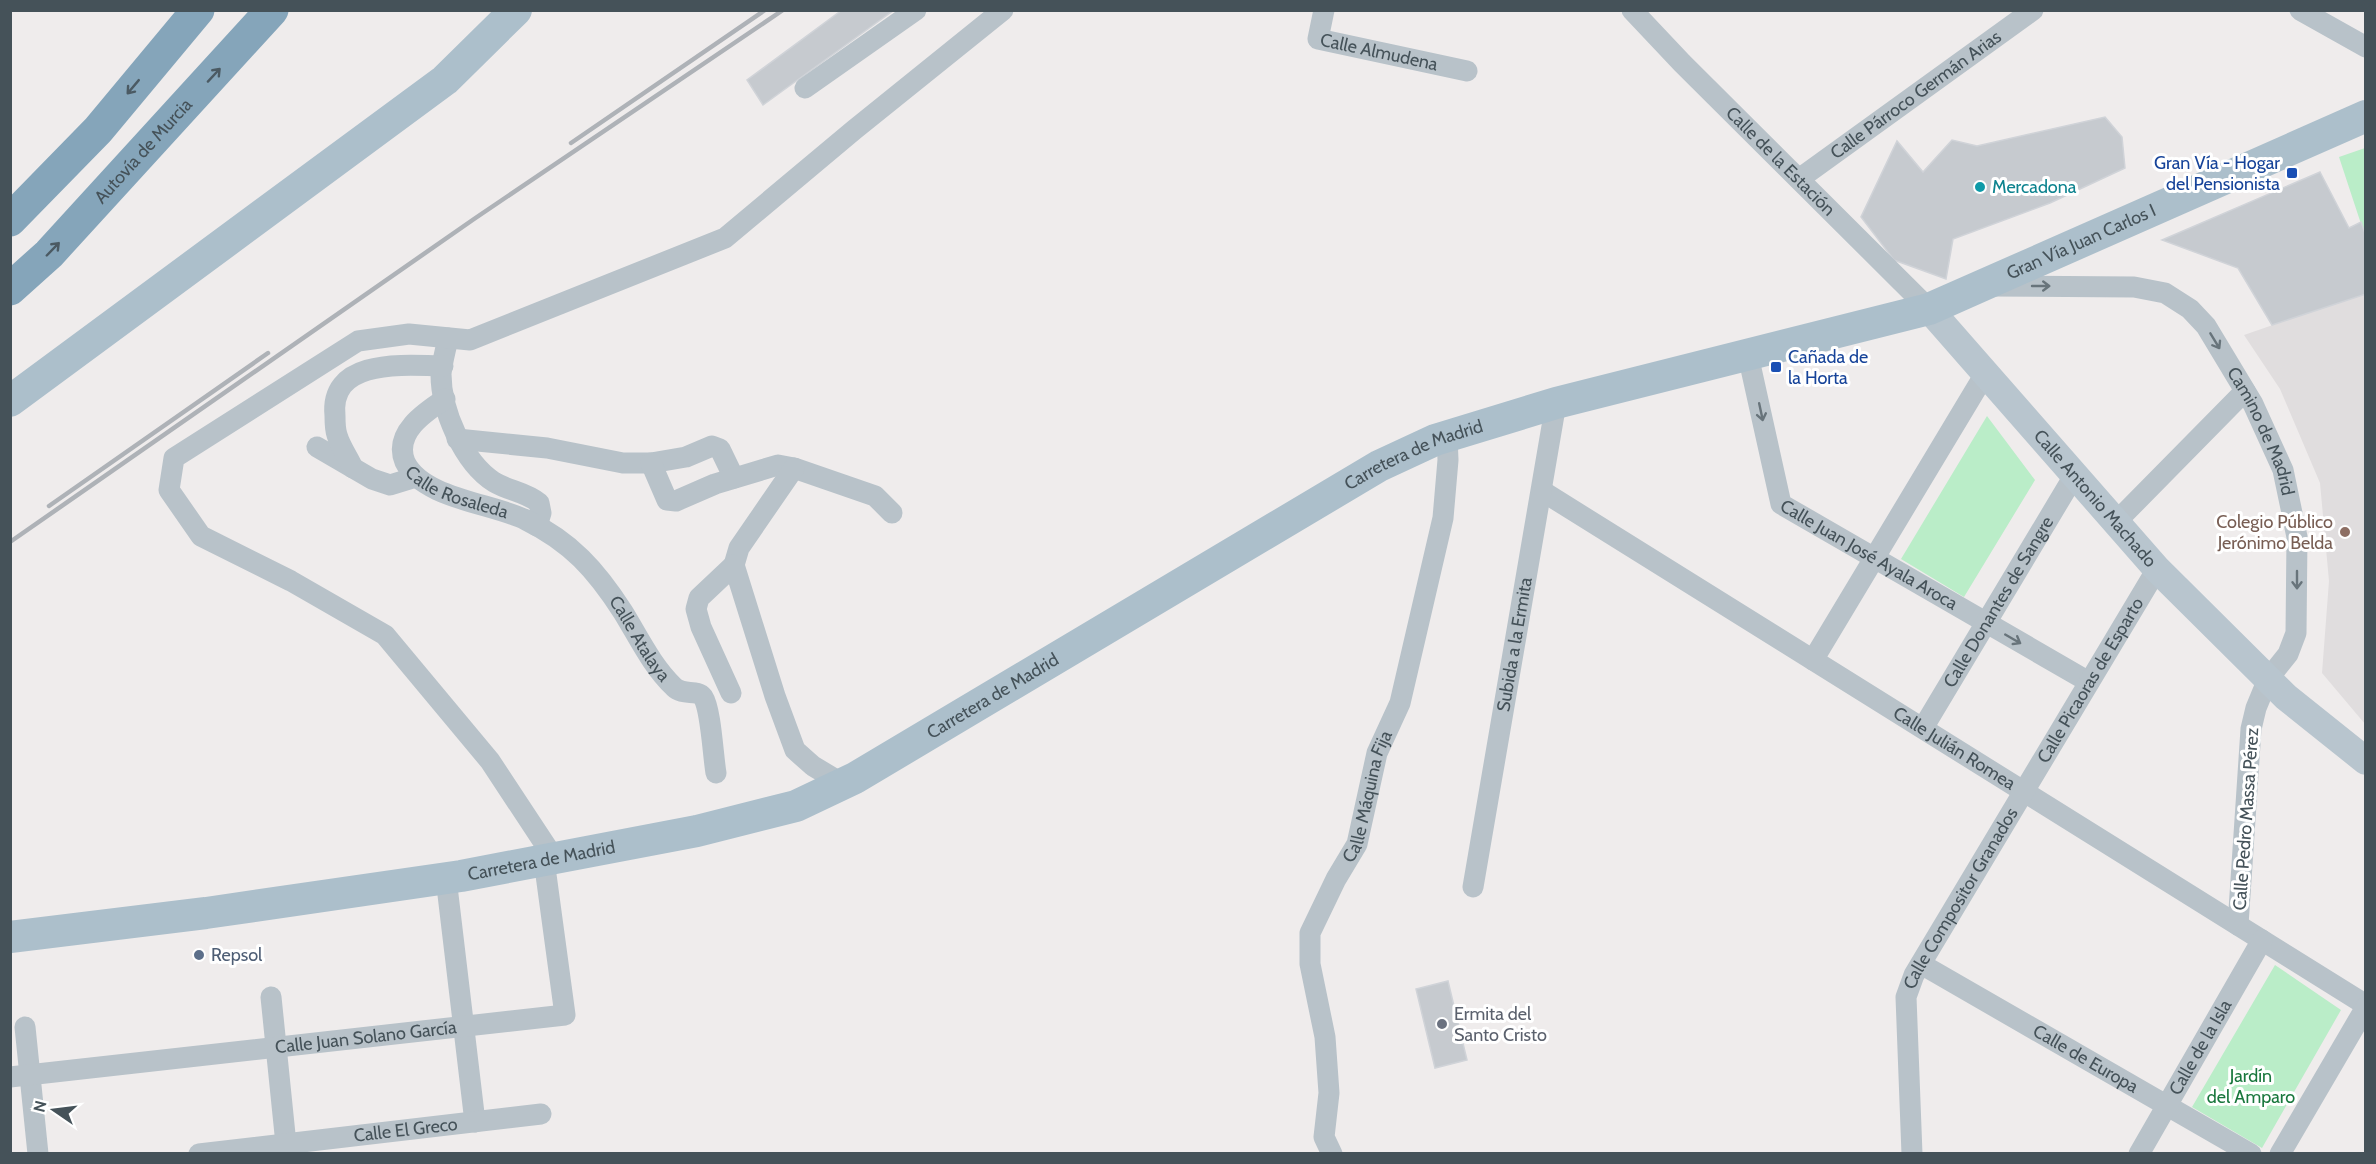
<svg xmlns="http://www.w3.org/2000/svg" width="2376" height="1164" font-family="Cabin,sans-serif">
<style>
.education{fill:#e0ddde}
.green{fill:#baedc8}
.building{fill:#c6cacf;stroke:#d0d3d8;stroke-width:1.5}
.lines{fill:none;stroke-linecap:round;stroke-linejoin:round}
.street{stroke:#b8c2c9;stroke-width:21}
.secondary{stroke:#b8c5ce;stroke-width:28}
.primary{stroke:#acbfcb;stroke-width:32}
.highway{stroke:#85a5ba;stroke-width:33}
.rail{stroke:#aeb2b7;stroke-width:4.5}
.oneway{stroke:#4b5a63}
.oneway2{stroke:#68747b}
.transit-dot{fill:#1a4fb4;stroke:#fff;stroke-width:2}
.culture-dot{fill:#0f9aa8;stroke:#fff;stroke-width:2}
.education-dot{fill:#8d6e63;stroke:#fff;stroke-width:2}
.service-dot{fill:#5c6f8a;stroke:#fff;stroke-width:2}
.worship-dot{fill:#6b7280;stroke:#fff;stroke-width:2}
.labels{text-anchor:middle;stroke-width:6;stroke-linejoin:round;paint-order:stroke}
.street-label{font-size:18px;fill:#455259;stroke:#fff}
.transit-label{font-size:18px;fill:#164399;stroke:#fff;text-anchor:end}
.culture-label{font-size:18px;fill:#0d838f;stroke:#fff;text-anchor:start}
.education-label{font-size:18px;fill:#785e54;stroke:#fff;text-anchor:end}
.service-label{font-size:18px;fill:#4e5e75;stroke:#fff;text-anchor:start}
.worship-label{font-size:18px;fill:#5b616d;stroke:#fff;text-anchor:start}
.park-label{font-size:18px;fill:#19773d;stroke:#fff}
</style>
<rect width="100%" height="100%" fill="#efecec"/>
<path class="education" d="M2365,293V724L2322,673L2329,581L2320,483L2280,389L2244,335Z"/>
<path class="green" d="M2365,148V236L2339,157Z
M1987,416L2035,480L1964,597L1901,559Z
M2275,965L2341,1010L2262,1148L2192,1107Z"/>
<path class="building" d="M842,10H894L763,105L747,80Z
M2105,117L2122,137L2125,168L2050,203L1953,239L1946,279L1894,260L1861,217L1897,141L1923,172L1952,140L1977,146Z
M2320,172L2349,228L2361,222L2366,236V294L2272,325L2238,268L2162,240Z
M1448,981L1467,1060L1435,1068L1416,989Z"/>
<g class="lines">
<g class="street">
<path id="s1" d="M1324,10L1318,39L1467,71"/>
<path id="s2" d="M1632,10L1682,63L1929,309"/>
<path d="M2300,10L2366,47"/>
<path d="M805,88L916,10"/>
<path id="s3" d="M1799,179L2033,10"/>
<path id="s4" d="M1990,286L2134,287L2165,293L2190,309L2206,326L2253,404L2283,470L2297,537L2296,633L2288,654L2268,679L2256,708L2251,729L2238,925"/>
<path d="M448,338C446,349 442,362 441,374C441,410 463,462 494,482C509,491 526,492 539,503L541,513L537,526"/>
<path id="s5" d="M1748,355L1781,504L2089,682"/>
<path id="s6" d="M445,399C425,412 393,433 405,462C423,499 492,503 526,520C571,542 596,570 623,612C639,638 652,666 674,687C683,696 697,689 703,697C711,709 713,756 716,773"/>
<path d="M457,439L547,448L623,463H651L686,457L712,446L720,449L734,478"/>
<path d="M317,447L372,479L390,485L416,477"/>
<path d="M651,463L667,500L676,501L715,484L778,465L794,468L875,496L892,513"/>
<path d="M353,468C348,457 340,446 337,435C335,429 335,422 335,416C329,358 404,365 443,366"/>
<path d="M794,468L739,548L734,565L775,696L795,750L813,766L843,784"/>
<path id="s7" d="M1542,491L2366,1005"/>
<path d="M2115,523L2245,391"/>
<path d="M1813,660L1985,374"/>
<path d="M731,693L701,627L696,609L699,598L734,565"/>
<path id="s8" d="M1923,728L2074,476"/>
<path d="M554,858L490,761L385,635L291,581L201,536L169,490L174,458L358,341L409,334L470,340L725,238L854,130L1003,10"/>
<path d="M446,878L475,1122"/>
<path id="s9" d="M1473,887L1556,403"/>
<path id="s10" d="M1921,964L2251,1154"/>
<path d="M271,997L287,1154"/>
<path d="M25,1027L38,1154"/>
<path id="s11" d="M10,1077L565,1015L544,860"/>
<path id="s12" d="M199,1154L541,1114"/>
<path id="s13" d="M1332,1154L1324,1137L1329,1093L1325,1037L1310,964V933L1336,879L1357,844L1377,753L1400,703L1443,518L1448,460L1447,437"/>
<path id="s14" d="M1912,1154L1906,997L1914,975L2157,569"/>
<path id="s15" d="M2139,1154L2262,940"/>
<path d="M2280,1154L2366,1007"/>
</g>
<path class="secondary" id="s16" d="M1929,309L2157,569L2286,697L2366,761"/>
<g class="primary">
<path d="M10,401L445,80L516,10"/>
<path id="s17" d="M10,937L206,913L461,876L697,831L796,806L855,778L1379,466L1435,440L1556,403L1929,309L2366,116"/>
</g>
<g class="highway">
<path d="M10,220L98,130L198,10"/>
<path id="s18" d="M10,289L49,254L272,10"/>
</g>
<path class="rail" d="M571,143L765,10
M49,506L268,353
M10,542L474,219L783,10"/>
</g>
<defs><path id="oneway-shaft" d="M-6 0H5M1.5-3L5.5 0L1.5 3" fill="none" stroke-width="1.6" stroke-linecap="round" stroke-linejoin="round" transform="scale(1.5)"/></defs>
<g class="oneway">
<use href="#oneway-shaft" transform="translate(214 75) rotate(-47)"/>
<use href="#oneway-shaft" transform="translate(133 87) rotate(130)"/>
<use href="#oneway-shaft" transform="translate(53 249) rotate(-46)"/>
</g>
<g class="oneway2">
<use href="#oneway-shaft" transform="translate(2041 286)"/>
<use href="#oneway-shaft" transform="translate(2215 341) rotate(59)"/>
<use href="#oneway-shaft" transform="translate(1761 412) rotate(78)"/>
<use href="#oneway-shaft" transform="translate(2297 580) rotate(90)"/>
<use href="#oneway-shaft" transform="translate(2013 639) rotate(30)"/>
</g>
<g class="transit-dot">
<rect x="2286" y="167" width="12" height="12" rx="3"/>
<rect x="1770" y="361" width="12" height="12" rx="3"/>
</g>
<circle class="culture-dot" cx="1980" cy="187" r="6"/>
<circle class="education-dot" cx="2345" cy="532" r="6"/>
<circle class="service-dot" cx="199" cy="955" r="6"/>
<circle class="worship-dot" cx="1442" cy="1024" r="6"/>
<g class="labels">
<g class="street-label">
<text dy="6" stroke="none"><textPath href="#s1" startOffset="92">Calle Almudena</textPath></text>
<text dy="6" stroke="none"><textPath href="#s3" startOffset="144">Calle Párroco Germán Arias</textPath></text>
<text dy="6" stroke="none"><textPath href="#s18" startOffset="192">Autovía de Murcia</textPath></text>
<text dy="6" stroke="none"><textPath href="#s2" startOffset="212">Calle de la Estación</textPath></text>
<text dy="6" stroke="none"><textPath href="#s17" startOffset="2212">Gran Vía Juan Carlos I</textPath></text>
<text dy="6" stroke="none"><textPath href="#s4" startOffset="348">Camino de Madrid</textPath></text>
<text dy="6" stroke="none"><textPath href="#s17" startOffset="1509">Carretera de Madrid</textPath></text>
<text dy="6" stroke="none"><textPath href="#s6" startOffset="144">Calle Rosaleda</textPath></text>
<text dy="6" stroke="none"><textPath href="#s16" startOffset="252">Calle Antonio Machado</textPath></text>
<text dy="6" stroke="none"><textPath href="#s5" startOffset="254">Calle Juan José Ayala Aroca</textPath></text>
<text dy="6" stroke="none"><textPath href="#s8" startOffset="147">Calle Donantes de Sangre</textPath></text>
<text dy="6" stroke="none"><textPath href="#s6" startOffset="386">Calle Atalaya</textPath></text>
<text dy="6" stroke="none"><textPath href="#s9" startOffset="246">Subida a la Ermita</textPath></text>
<text dy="6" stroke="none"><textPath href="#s14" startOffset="524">Calle Picaoras de Esparto</textPath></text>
<text dy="6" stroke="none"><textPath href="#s17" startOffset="1023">Carretera de Madrid</textPath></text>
<text dy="6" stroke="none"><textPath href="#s7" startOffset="486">Calle Julián Romea</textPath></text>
<text dy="6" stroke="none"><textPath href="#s13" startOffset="374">Calle Máquina Fija</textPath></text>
<text transform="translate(2246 819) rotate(-86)" y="6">Calle Pedro Massa Pérez</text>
<text dy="6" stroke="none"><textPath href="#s17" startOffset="537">Carretera de Madrid</textPath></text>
<text dy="6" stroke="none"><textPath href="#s14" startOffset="270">Calle Compositor Granados</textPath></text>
<text dy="6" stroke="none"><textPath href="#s11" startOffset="358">Calle Juan Solano García</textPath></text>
<text dy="6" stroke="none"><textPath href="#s15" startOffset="123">Calle de la Isla</textPath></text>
<text dy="6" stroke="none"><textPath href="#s10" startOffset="190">Calle de Europa</textPath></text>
<text dy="6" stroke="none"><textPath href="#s12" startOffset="208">Calle El Greco</textPath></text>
</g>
<g class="transit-label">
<text x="2280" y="169">Gran Vía - Hogar<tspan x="2280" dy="21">del Pensionista</tspan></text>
<text x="1788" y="363" text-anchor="start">Cañada de<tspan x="1788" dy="21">la Horta</tspan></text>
</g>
<g class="culture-label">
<text x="1992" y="193">Mercadona</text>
</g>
<g class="education-label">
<text x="2333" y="528">Colegio Público<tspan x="2333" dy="21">Jerónimo Belda</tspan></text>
</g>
<g class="service-label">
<text x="211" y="961">Repsol</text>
</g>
<g class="worship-label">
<text x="1454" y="1020">Ermita del<tspan x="1454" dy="21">Santo Cristo</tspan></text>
</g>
<g class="park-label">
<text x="2251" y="1082">Jardín<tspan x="2251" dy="21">del Amparo</tspan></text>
</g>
</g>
<rect width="2376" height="1164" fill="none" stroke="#455259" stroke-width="24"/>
<g transform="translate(54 1110) rotate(284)" stroke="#ffffff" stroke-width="4.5" paint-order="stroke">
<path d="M0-4.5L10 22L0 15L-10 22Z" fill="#455259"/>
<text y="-9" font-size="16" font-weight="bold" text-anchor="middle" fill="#455259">N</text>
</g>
</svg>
